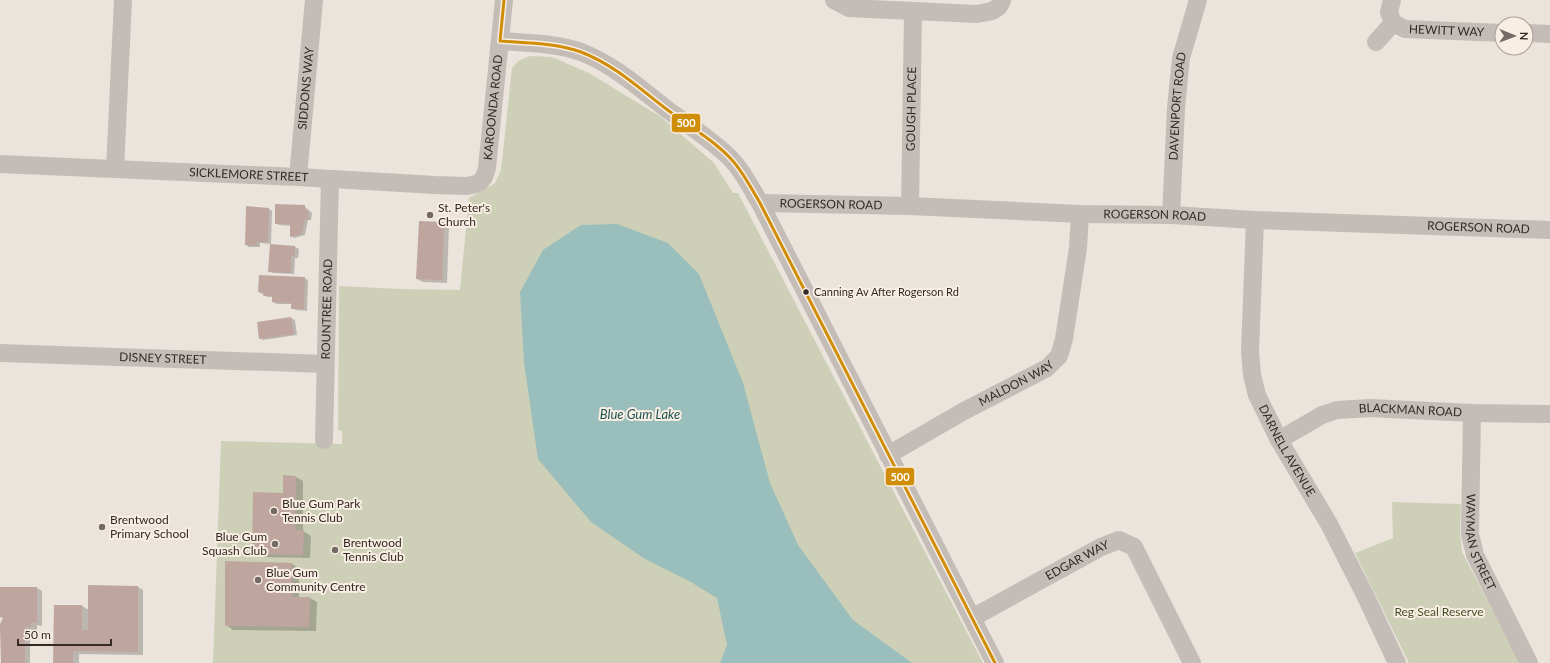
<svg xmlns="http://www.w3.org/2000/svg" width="1550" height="663" font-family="Lato,sans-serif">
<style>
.green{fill:#cdd0b7}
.water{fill:#9abebb}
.shadow{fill:#0003}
.building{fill:#bea69f}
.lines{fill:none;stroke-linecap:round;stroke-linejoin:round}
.minor{stroke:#c3bcb7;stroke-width:18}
.bus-1-casing{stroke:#f9eee3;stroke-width:6}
.bus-1{stroke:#d08d07;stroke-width:3}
.poi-dot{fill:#746a65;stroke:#f9eee3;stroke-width:1.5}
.bus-dot{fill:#342925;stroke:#f9eee3;stroke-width:1.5}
.labels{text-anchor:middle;stroke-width:4;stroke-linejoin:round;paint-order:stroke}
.bus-label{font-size:11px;fill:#342925;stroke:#f9eee3;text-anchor:start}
.street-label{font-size:12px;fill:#342925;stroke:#f9eee3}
.poi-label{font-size:12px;fill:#342925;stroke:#f9eee3;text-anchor:start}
.park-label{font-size:12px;fill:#455229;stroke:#f9eee3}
.water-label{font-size:13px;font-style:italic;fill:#1c5454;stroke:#f9eee3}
.line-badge{stroke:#f9eee3;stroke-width:1.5}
.badge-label{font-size:11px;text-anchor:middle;font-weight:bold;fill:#fff}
</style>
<rect width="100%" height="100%" fill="#ebe4dd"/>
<path class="green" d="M530,56L552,57L589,73L661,117L714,163L733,193H738L983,663H213L221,441L342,444V431L338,430L339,286L402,289L460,290L469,198L495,183L501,170L512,68L518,61Z
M1392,502L1461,504L1460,530L1462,552L1520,663H1409L1355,553L1393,538Z"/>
<path class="water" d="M617,224L668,243L699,274L743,383L770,483L798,545L853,620L912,663H720L727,645L717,598L689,581L645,559L591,522L538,459L524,363L520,292L543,250L581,225Z"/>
<path class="shadow" d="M304,206L312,213L311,220H308L305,235L294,238L291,236V226L279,225L276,223Z
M269,209L272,211L271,245L295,247L299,249L298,258H295L294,274L273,273L269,271L271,244L260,243V247H249L246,245Z
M444,223L449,226L447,283L423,282L417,279Z
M304,278L308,280L307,311L296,310L292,308V304H277L273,302V297H268L259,292Z
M291,318L295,320L297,335L263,340L260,338Z
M284,476L296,477L303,481V531L311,536L310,558L260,557L253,553L284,494Z
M292,564L299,568V598H310L317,602L316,631L233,630L226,625Z
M138,587L143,590V655L79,654V663H54L55,606H82L89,610Z
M0,588H37L42,591V626L37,625V630H30V663H2V632L0,633V625H2L4,619L0,616Z"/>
<path class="building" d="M275,204L305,205V210H308V219H305L302,234L290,237V224H275Z
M246,206L269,208L268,242H257V246L245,245Z
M419,221L444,222L442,280L416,279Z
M270,244L295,246V256H291V273L268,272Z
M259,275L305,277L304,309H291V303L272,302V296H263L264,293L258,292Z
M291,317L294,334L259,339L257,322Z
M283,475L296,476L295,530H304L303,555L252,554L253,492L283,493Z
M225,561L292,563V597H310L309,627L225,626Z
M88,585L138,586V652L73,651V663H53L54,605H82V630H88Z
M0,587H37V623H31V628L25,627V663H1L0,624L3,618L0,617Z"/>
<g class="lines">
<g class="minor">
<path d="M834,0L849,8L977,14C987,12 999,12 1002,0"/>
<path id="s1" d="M1392,0L1389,12L1393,23L1405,29L1502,33"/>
<path d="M1526,33L1550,34"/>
<path d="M500,41C526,43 556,43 581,52C613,64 642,90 669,111C689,125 710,139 727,155C741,168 750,186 760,203L995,663"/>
<path d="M1376,42L1393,23"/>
<path id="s2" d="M0,164L298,177L435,185L467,186L476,184L480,182L484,177L487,168L504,0"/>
<path d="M115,169L123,0"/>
<path id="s3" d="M298,177L314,0"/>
<path id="s4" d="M760,203L910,206L1080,214L1171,215L1255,220L1550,230"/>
<path id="s5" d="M910,206L913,12"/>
<path id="s6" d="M1171,215L1176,108L1181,58L1198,0"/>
<path id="s7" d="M1255,220L1250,351L1252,375L1257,395L1279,440L1329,524L1365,595L1397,663"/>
<path id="s8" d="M0,353L325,364"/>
<path id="s9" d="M1472,413L1470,534L1475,555L1529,663"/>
<path id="s10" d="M324,440L330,179"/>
<path id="s11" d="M1279,440L1322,415L1337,410L1370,408L1472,413L1550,414"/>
<path id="s12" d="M888,455L964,411L1047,368L1059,356L1064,339L1078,248L1080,214"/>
<path id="s13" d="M972,618L1101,547L1119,540L1134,547L1192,663"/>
</g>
<defs>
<path id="bus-1" d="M500,41C527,43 556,43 581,52C615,65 641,90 669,111C690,127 714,140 732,160C743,172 751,188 760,203L995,663
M500,41L504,0"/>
</defs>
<use href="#bus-1" class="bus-1-casing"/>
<use href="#bus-1" class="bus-1"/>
</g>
<g class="poi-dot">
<circle cx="430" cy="215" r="4"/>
<circle cx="274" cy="511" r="4"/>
<circle cx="102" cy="527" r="4"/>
<circle cx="275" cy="544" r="4"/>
<circle cx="335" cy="550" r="4"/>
<circle cx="258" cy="580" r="4"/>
</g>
<circle class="bus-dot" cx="806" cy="292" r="3.5"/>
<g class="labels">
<g class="bus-label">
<text x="814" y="296">Canning Av After Rogerson Rd</text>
</g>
<g class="street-label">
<text dy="4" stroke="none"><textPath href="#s1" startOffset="79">HEWITT WAY</textPath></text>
<text dy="4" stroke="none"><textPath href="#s3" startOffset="89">SIDDONS WAY</textPath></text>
<text dy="4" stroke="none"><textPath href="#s6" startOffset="109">DAVENPORT ROAD</textPath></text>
<text dy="4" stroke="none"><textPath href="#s2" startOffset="558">KAROONDA ROAD</textPath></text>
<text dy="4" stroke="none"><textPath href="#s5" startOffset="97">GOUGH PLACE</textPath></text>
<text dy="4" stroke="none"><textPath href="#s2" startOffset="249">SICKLEMORE STREET</textPath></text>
<text dy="4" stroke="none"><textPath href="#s4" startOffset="71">ROGERSON ROAD</textPath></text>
<text dy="4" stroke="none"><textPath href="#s4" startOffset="395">ROGERSON ROAD</textPath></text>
<text dy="4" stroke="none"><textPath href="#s4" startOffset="719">ROGERSON ROAD</textPath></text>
<text dy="4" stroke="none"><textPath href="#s10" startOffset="131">ROUNTREE ROAD</textPath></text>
<text dy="4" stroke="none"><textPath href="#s8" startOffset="163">DISNEY STREET</textPath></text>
<text dy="4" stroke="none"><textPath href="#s12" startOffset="147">MALDON WAY</textPath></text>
<text dy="4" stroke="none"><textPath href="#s11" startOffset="139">BLACKMAN ROAD</textPath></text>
<text dy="4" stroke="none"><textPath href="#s7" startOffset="239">DARNELL AVENUE</textPath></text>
<text dy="4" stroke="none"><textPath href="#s9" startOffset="131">WAYMAN STREET</textPath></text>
<text dy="4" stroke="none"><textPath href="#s13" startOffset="120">EDGAR WAY</textPath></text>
</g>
<g class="poi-label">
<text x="438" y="212">St. Peter's<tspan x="438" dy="14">Church</tspan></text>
<text x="282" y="508">Blue Gum Park<tspan x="282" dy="14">Tennis Club</tspan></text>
<text x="110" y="524">Brentwood<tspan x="110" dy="14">Primary School</tspan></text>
<text x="267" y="541" text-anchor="end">Blue Gum<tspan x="267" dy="14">Squash Club</tspan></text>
<text x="343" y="547">Brentwood<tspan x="343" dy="14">Tennis Club</tspan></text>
<text x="266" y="577">Blue Gum<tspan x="266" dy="14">Community Centre</tspan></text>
</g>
<g class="park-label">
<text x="1439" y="616">Reg Seal Reserve</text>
</g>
<g class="water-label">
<text x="640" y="419">Blue Gum Lake</text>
</g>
</g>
<g class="line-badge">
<rect x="671" y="113" width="30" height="20" rx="4" fill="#d08d07"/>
<rect x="885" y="467" width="30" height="19" rx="4" fill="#d08d07"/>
</g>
<g class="badge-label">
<text x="686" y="127">500</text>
<text x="900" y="481">500</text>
</g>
<g transform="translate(1514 36) rotate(91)"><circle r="19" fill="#f9eee3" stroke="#aa9f97"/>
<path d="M0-3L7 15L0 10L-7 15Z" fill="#746a65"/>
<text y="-6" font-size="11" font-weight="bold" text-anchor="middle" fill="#342925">N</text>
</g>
<path d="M18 639v6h93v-6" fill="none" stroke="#342925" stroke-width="2"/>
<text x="24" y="639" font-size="12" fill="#342925" stroke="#f9eee3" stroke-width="3" paint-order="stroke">50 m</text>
</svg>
